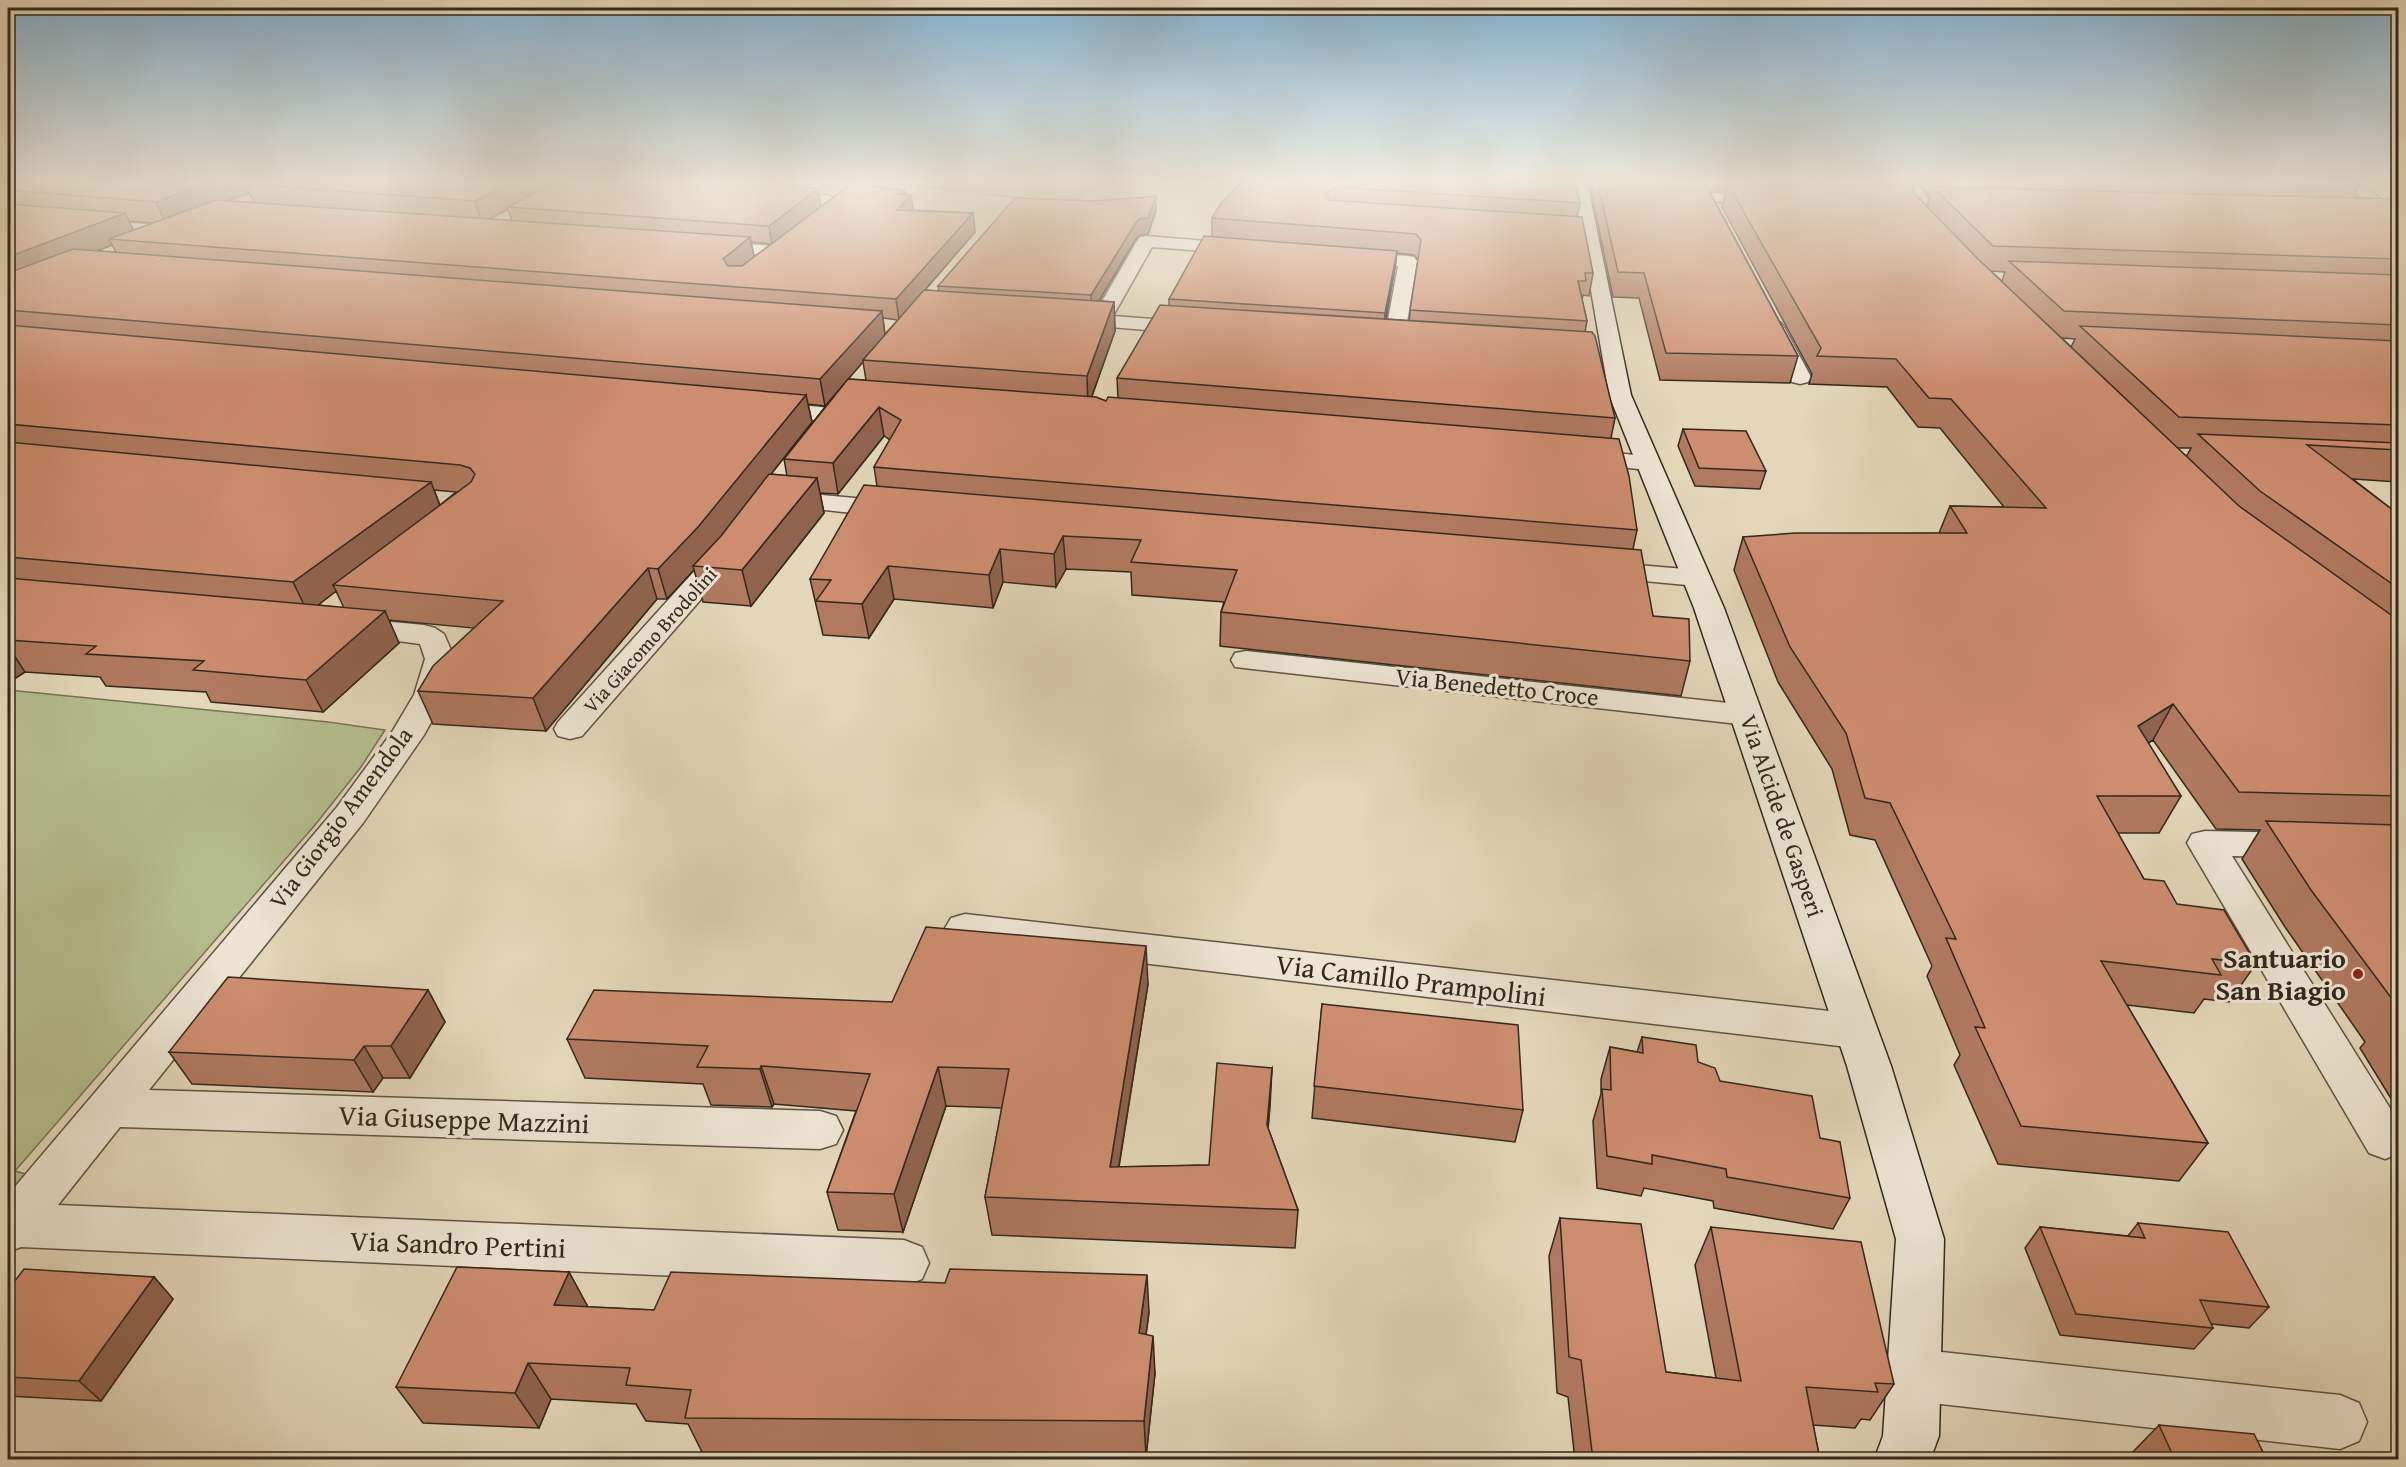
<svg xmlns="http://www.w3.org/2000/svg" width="2406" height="1467" font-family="'Gentium Book Plus',serif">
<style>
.green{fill:#b5bd8e;stroke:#747356;stroke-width:1.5}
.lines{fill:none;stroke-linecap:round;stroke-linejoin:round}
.lane-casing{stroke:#5f5444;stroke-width:4}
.street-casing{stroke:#5f5444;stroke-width:3}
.secondary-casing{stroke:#33291d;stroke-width:3}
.lane{fill:#ede4d2;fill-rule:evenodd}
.street{fill:#ede4d2;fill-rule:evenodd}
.secondary{fill:#ede4d2;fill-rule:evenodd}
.wall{fill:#b07960;stroke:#33291d;stroke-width:1.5;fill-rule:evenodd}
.shaded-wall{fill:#90634e;stroke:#33291d;stroke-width:1.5}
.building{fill:#cd8d70;stroke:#33291d;stroke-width:1.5}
.poi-dot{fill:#8f2418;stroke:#ede4d2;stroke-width:2}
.labels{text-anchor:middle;stroke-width:6;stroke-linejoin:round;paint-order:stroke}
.far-street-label{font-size:20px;fill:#33291d;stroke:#ede4d2}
.street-label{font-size:24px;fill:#33291d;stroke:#ede4d2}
.near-poi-label{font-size:28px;font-weight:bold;fill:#33291d;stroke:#ede4d2;text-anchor:end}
.near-street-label{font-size:28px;fill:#33291d;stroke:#ede4d2}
</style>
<rect width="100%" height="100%" fill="#e3d6b9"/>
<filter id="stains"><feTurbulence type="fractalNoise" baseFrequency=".00333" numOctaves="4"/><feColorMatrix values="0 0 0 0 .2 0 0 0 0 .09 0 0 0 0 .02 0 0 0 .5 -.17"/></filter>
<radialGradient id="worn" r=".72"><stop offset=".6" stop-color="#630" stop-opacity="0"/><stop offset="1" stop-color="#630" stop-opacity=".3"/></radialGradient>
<path class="green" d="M864,180H1105L1072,204Z
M8,690L328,722L385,730L361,767L315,825L15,1171L36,1177L8,1210Z"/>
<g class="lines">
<defs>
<path id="lane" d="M1903,180H1914L1931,203L1929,205H1921Z"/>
<path id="street" d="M286,180H308L307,183L211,222H199L197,218L199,214Z
M569,180H589L492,233H480L477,229L480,225Z
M774,186L840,198L848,203L821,226L815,227L807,222L826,205L768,194L766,191L768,188Z
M8,213L169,226L175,227L178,231L175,235L169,236L8,223Z
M1146,236L1243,244L1249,245L1252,249L1249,253L1243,254L1152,247L1113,316L1194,322L1201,324L1204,328L1201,332L1194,334L1062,323L1059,319L1062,315H1094L1137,241L1140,237Z
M708,241L775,246L781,247L784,251L781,255L775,256L702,250L699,246L702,242Z
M1351,252L1408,256L1414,257L1417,261L1404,341L1401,345L1394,347L1387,345L1384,341L1398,266L1345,261L1342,257L1345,253Z
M1774,321L1781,323L1784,327L1811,377L1808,382L1800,384L1792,382L1789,377L1764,327L1767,323Z
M765,402L832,408L840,410L843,415L840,420L832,422L757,414L754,409L757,404Z
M1579,450L1648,456L1657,458L1660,463L1657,468L1648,470L1570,462L1567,457L1570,452Z
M779,491L898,502L907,504L911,510L907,516L898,518L770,504L766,499L770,494Z
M726,545L736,547L740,553L736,559L582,736L570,739L558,736L554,729L558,722L716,547Z
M1601,562L1697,570L1707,572L1711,578L1707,584L1697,586L1591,576L1587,570L1591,564Z
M349,618L424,625L435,628L444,634L455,659L446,695L424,735L363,823L149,1090L820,1111L836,1116L843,1130L836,1144L820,1149L120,1127L58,1205L904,1240L922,1247L929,1263L922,1279L904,1286L21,1247L8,1252V1195L337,807L392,732L414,695L425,659L420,644L339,633L334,627L339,621Z
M1246,651L1747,705L1758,708L1763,715L1758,722L1747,725L1235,667L1231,660L1235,653Z
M2205,831L2295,833L2308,836L2313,845L2308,854L2295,857L2232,856L2398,1121V1154L2385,1159L2369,1153L2187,843L2192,834Z
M965,914L1856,1014L1871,1019L1877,1031L1871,1043L1856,1048L965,942L951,938L945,928L951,918Z
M1914,1349L2340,1395L2359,1403L2367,1422L2359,1441L2340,1449L1914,1401L1895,1394L1887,1375L1895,1356Z"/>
<path id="secondary" d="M1572,180L1587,182L1631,395L1724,608L1891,1066L1944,1239L1939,1436L1930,1460H1874L1883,1436L1896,1239L1847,1066L1694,608L1609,395Z
M2332,180H2351L2396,208L2394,211H2382Z
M1707,193L1770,194L1778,199L1770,204L1701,201L1699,198L1701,195Z"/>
</defs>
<use href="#lane" class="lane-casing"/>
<use href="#street" class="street-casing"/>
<use href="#secondary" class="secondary-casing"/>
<use href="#lane" class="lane"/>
<use href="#street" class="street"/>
<use href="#secondary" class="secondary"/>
</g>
<path class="wall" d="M8,180H247L249,184L257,180H776V183L821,206L904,190L905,195H911L913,210L973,213L975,232L925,290L939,291L938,286L1156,211L1148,234L1140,235L1135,240L1099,301L1114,302L1115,331L1092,396L1106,401L1118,398L1117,378L1169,306V299L1212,237V218L1243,180H1572L1571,185L1580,203L1577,217L1593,273L1589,296L1583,295L1582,300L1587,321L1585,332L1615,418L1611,438L1637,530L1633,549L1653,616L1690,661L1681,696L1220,646L1221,612L1224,602L1132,595L1131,572L1066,569L1056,587L1003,582L993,608L894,599L869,638L823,635L810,579L877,486L874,467L890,440L884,436L838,494L820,493L824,513L751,606L703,602L694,570L667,599H657L546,731L433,724L418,691L474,628L389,620L399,643L323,712L211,702L206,692L106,686L100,677L25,672L14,679H8ZM249,192L254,202L227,201ZM508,209L512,221L489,219ZM129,221L154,223L133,230ZM751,242L771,244L754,257ZM112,245L116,252L96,251ZM1397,253L1414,255L1418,260L1409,321L1386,319L1395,268ZM883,318L898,320L885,334ZM863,362L866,380L848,379ZM843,384L784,459L787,476L771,474L812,422L808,404L825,406ZM434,490L456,492L440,505ZM336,591L344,608L318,605Z
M1593,180H1823L1822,185H1831L1828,180H2350L2359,186L2353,198L2398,199V482L2353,479L2398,514V1110L2360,1048L2365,1042L2285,927L2242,859L2260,830L2216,829L2153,740L2148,743L2181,796L2159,833H2118L2144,879L2256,964L2229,1002L2204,999L2194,1013L2127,1005L2208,1143L2179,1181L1998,1164L1954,1065L1960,1055L1927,976L1932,966L1875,840L1850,835L1832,769L1778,682L1734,570L1743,537L1939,533L1950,506L2004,507L1940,428L1918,427L1887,387L1809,384L1812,374L1722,207L1726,191L1709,190L1798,356L1790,383L1660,380L1639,298L1613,297L1591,191ZM1916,180L1929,196H1930L1927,206L1913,192ZM1991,271L2005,272L2002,281ZM2062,338L2075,339L2071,347ZM2177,448H2191L2186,457Z
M1683,429L1766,471L1760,489L1695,486L1678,446Z
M1148,984L1119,1167L1209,1165L1272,1068L1268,1128L1298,1210L1295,1248L992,1235L985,1197L1002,1108L946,1106L903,1232L838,1230L827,1192L856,1111L774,1104L772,1107L711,1105L703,1084L585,1078L567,1039L892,1002Z
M428,990L445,1022L410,1078H383L373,1092L192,1084L169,1052Z
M1322,1004L1523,1110L1515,1142L1312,1118Z
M1642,1037L1698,1062L1720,1081L1850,1198L1833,1229L1714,1208L1713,1201L1644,1188L1641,1196L1597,1188L1593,1121L1601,1094V1079L1610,1047L1637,1052Z
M1560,1218L1666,1372L1716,1378L1695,1265L1711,1227L1894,1384L1870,1420L1861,1419L1855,1428L1813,1425L1820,1460H1575L1568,1397L1557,1393L1549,1256Z
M2138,1223L2269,1307L2249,1328L2211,1324L2213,1328L2194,1349L2060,1335L2025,1248L2040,1227L2128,1236Z
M569,1272L588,1307L654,1310L1149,1312L1146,1335L1155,1373L1146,1457L703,1454L688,1424L646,1421L636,1404L551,1399L539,1428L423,1423L396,1387Z
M154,1277L173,1299L101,1401L8,1396V1290Z
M2159,1425L2267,1460H2134L2131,1454Z
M2350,1455L2390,1460H2345Z"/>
<path class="shaded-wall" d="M216,180H247L249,185L246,184L249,192L166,224L156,202Z
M517,180H564L508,207V209L482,223L475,201Z
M1335,187L1334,207L1325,193Z
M818,189L821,206L772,244L769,226Z
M904,190L905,201L911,195L914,214L897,210L898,194Z
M1156,196V211L1148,234L1140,235L1135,240L1092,313L1091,295L1135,224Z
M125,213L136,235L109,239L112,245L8,285V257Z
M973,213L975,232L899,320L896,299Z
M750,237L754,257L728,280L723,259Z
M1397,251L1395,268L1383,332L1385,313Z
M1114,302L1115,331L1088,407L1087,376Z
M882,311L885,336L863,360V362L825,406L820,379Z
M806,395L812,422L706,557L693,566L694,570L667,599L658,569Z
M879,407L884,436L838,494L833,463Z
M817,478L824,513L751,606L742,570Z
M431,482L442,511L333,585L336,591L308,613L293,582Z
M1063,536L1066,569L1056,587L1054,554Z
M1000,549L1003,582L993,608L989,575Z
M888,566L894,599L869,638L862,604Z
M648,568L657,599L546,731L533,698Z
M385,611L399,643L323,712L306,680Z
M8,646L25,672L14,679L8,670Z
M2173,704L2153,740L2118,762L2138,726Z
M1146,946L1148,984L1113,1202L1110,1167Z
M428,990L445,1022L410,1078L391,1046Z
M364,1046L383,1078L373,1092L354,1060Z
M761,1066L774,1104L772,1107L760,1069Z
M938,1067L946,1106L903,1232L894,1194Z
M1272,1068L1270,1107L1265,1164L1267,1125Z
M569,1272L589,1309L554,1305Z
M1147,1275L1149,1312L1141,1370L1139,1333Z
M154,1277L173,1299L101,1401L79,1381Z
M1153,1336L1155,1373L1146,1457L1144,1421Z
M528,1363L551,1399L539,1428L515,1393Z"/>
<path class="building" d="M8,180H216L156,202L8,190Z
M257,180H517L475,201L246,184Z
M561,180H750L768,182L818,189L769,226L508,207Z
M1243,180H1521L1576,186L1580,203L1335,187L1325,193L1329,200L1582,217L1593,273H1585L1586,281H1578L1587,321L1410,310L1421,240L1416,234L1212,218L1220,205Z
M1597,180H1690L1704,182L1798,356L1666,353L1644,273L1618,272Z
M2105,180H2350L2359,186Z
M846,183L904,190L898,194L911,195L897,210L973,213L896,299L109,239L216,200L750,237L723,259L728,266H742L847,187Z
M1728,184L1907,186L1978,259L2239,506L2398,620V796L2239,792L2173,704L2138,726L2181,796H2097L2144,879L2164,881L2177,904L2224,910L2256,964L2212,959L2221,975L2101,961L2208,1143L2021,1126L1975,1027L1985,1028L1946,938L1956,939L1890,803L1865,798L1846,733L1790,647L1743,537L1795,533H1967L1950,506L2046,508L1951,399L1929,398L1896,359L1817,356L1821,348Z
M1933,187L2398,199V259L1993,246Z
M1156,196L1148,218L1139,219L1135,224L1091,295L938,286L1015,198L1094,201Z
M8,204L125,213L8,257Z
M1204,236L1397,251L1385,313L1169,299Z
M73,249L882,311L820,379L8,310V273Z
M2009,261L2398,275V325L2064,311Z
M924,290L1114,302L1087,376L863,360Z
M1160,305L1592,332L1595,336L1615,418L1117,378Z
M8,325L806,395L698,527L658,569L648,568L533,698L418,691L433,666L503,601L333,585L471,482L475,474L470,468L460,465L8,424Z
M2080,326L2398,341V425L2179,417Z
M848,379L1096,397L1106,401L1108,397L1222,406L1619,439L1629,476L1637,530L874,467L901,420L879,407L833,463L784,459Z
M1683,429L1746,431L1766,471L1699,468Z
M2198,434L2398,443V450L2307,445L2398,514V588L2260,491Z
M8,442L431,482L293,582L8,557Z
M769,474L817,478L742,570L693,566L721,536Z
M864,485L1641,550L1653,616L1689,619L1690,661L1221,612L1237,570L1131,562L1141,540L1063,536L1054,554L1000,549L989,575L888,566L862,604L816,601L831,580L810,579Z
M8,578L385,611L306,680L193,670L204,661L86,654L96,646L8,640Z
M2266,821L2398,825V1007L2311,890Z
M926,927L1146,946L1110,1167L1209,1165L1217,1063L1272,1068L1267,1125L1298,1210L985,1197L1009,1069L938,1067L894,1194L827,1192L870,1074L761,1066L760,1069L697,1067L708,1046L567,1039L594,990L892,1002Z
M228,977L428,990L391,1046H364L354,1060L169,1052Z
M1322,1004L1518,1025L1523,1110L1314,1086Z
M2392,1010L2398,1011V1021Z
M1642,1037L1696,1045L1698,1062L1715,1068L1720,1081L1812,1096L1820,1138L1840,1142L1850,1198L1727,1177L1726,1169L1652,1155V1164L1607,1156L1602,1089L1611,1090L1610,1047L1643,1053Z
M1560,1218L1641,1224L1666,1372L1741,1381L1711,1227L1861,1242L1894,1384L1875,1383L1878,1392L1806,1387L1820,1460H1593L1581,1360L1569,1357Z
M2138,1223L2228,1232L2269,1307L2200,1300L2213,1328L2076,1314L2040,1227L2145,1238Z
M457,1267L569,1272L554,1305L654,1310L671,1272L945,1283L950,1269L1147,1275L1139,1333L1153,1336L1144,1421L685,1418L691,1390L626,1385L630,1368L528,1363L515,1393L396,1387Z
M24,1269L154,1277L79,1381L8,1377V1290Z
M2159,1425L2254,1434L2267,1460H2175Z
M2350,1455L2390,1460H2352Z"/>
<linearGradient id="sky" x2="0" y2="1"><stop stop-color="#87b5d4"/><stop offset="0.47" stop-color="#f2ede0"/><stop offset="1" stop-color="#f2ede0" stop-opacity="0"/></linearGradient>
<rect width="2406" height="386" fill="url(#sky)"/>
<circle class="poi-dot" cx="2358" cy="974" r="6"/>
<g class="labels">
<g class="far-street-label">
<text transform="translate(650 640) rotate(-48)" y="7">Via Giacomo Brodolini</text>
</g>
<g class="street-label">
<text transform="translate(1497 687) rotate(6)" y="8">Via Benedetto Croce</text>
<text transform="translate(1782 816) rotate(71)" y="8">Via Alcide de Gasperi</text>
<text transform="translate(341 818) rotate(-53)" y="8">Via Giorgio Amendola</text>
</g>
<g class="near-poi-label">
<text x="2346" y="968">Santuario<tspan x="2346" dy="32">San Biagio</tspan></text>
</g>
<g class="near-street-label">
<text transform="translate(1411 980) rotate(7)" y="10">Via Camillo Prampolini</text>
<text transform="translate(464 1119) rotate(2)" y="10">Via Giuseppe Mazzini</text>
<text transform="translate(458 1244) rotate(2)" y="10">Via Sandro Pertini</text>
</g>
</g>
<rect width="2406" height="1467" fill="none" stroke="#e3d6b9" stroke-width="30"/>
<rect x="9" y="9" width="2388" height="1449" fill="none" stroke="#33291d" stroke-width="3"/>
<rect x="15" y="15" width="2376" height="1437" fill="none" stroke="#33291d" stroke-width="1.5"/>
<rect width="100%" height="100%" filter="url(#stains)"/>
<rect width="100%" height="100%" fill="url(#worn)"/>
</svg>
